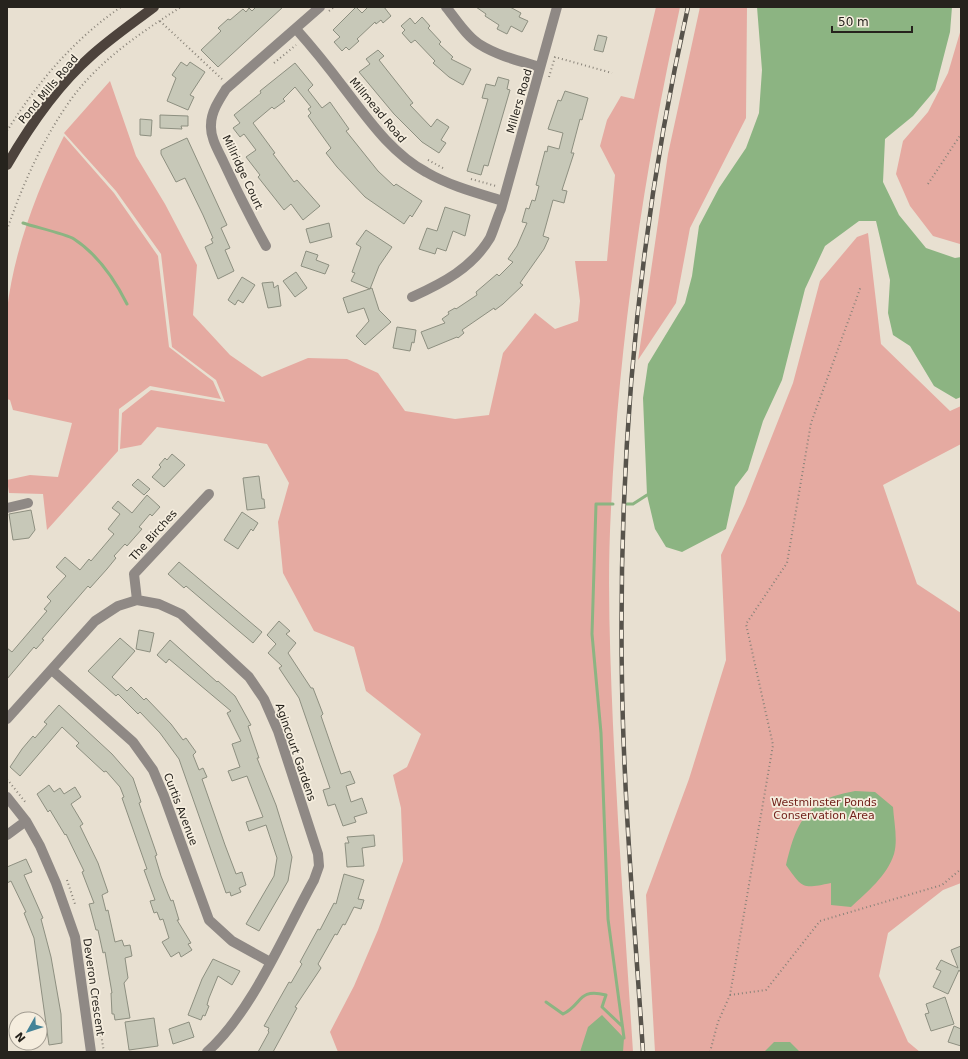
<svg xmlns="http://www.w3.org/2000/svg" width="968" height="1059" font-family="'DejaVu Sans',sans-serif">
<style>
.green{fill:#e5aaa1}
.water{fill:#8cb482}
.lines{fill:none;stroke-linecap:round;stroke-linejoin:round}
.stream{stroke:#8cb482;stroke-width:3}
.building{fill:#c7c8b8;stroke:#8d8f80}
.path{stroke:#898379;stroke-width:2;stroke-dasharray:1 3;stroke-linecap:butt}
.minor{stroke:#8f8985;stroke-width:10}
.major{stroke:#4d433c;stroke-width:10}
.rail-casing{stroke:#57534b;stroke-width:4.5}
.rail{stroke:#f5edde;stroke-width:3;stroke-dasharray:9;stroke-linecap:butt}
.labels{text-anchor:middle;stroke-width:3.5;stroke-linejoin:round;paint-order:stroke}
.street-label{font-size:11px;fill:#26231d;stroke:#f5edde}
.park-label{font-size:11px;fill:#73231c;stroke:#f5edde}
</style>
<rect width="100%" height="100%" fill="#e8e0d1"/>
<path class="green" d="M656,7H680C644,172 619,340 611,509C607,581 610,653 613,725C618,834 626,943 633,1052H338L330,1032L354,986L378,930L403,861L401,808L393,775L407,767L421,734L366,691L354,647L314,631L283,573L278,522L289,483L267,444L157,427L141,445L120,449L122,413L151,390L225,402L216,380L172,347L161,254L116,191L64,133L110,81L136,156L165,204L197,265L193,315L230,355L262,377L308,358L347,359L378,373L405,411L455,419L489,415L503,353L535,313L555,329L578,321L580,301L575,261H607L615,175L600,146L607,120L621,96L634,99Z
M700,7H747L746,118L690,228L676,303L638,360L668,154Z
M961,29V243L960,244L933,236L910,206L896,174L903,141L928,112L948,73Z
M64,136L114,193L158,256L169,347L213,381L221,399L150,386L119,409L118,451L47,530L43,494L9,493L7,480L30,475L58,477L72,423L13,410L10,400L7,399C7,370 4,338 7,310C14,250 37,190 64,136Z
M868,233L881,344L950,411L961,406V444L883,485L917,584L961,613V883L943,890L888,933L879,976L908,1042L920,1052H655L646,895L689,779L726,660L721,555L745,504L793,383L820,281L857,237Z"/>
<path class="water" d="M757,7H952L950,32L935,90L913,116L885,139L883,182L899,215L926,248L955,258L961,257V397L956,399L934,386L910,346L893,335L888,313L890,280L876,221H859L825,246L805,289L782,380L763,421L748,470L735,487L726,529L682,552L666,547L655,529L647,495L643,398L648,364L685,303L692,276L699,226L719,188L746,148L759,113L762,70Z
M855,791L875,792L893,807C894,822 898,840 894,854C887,876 867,892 851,907L831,905V883C802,889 803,889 786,865C793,837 799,813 827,799C835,795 846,793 855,791Z
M602,1015L624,1038L623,1052H580L588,1027Z
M774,1042H790L800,1052H764Z"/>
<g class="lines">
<path class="stream" d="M23,223C35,227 66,234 74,239C97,254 115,280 127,304
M613,504H596L592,634L601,733L608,919L624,1038
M627,504H633L647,495
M546,1002L563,1014C583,1004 577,988 606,995L602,1007L622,1026"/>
</g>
<path class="building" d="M256,7H283L218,67L201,50L221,31L218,28L228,19L230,20L243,9L246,12L249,8L252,11Z
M356,7L362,13L368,7H384L391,16L383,23L381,20L376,24L375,22L357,39L359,41L349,50L346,47L342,51L334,42L340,37L333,30Z
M476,7H510L521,13L519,17L528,21L522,32L511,26L507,34L497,29L499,25L485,16L486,14Z
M422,17L430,26L428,28L441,42L439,44L453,57L451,59L471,69L463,85L449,77L433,63L435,61L415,40L411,43L402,33L405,30L401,26L410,18L415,24Z
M598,35L607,37L603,52L594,50Z
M378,50L384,56L379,60L413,103L410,105L431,127L437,119L449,127L441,140L446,143L439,153L422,142L394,114L359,72L370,64L366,59Z
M181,62L187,66L190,62L205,72L190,95L194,97L188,110L167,101L176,78L172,75Z
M295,63L313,85L308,90L322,108L330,102L349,129L346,131L378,171L394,186L396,184L422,201L412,217L410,215L404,224L365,197L337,167L326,153L331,148L308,116L311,113L308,109L311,107L295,87L283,99L285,101L274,109L272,107L253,123L275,153L273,154L294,182L297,180L320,206L303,220L291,204L284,210L258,177L260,175L246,157L256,150L244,134L240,137L233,128L240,123L234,115L261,93L260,91Z
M498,77L509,80L507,89L510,90L488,166L484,165L481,175L467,171L488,99L482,98L486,84L495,86Z
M565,91L588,98L582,120L580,119L571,153H574L562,190L567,191L564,203L553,200L543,236L549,238L544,249L520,283L523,285L503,304L495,310L494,308L462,330L464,333L458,338L457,337L428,349L421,332L445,323L442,319L449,314L448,312L455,308L456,309L477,295L476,292L497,274L499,276L513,262L508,259L517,246L527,223L522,222L526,208L529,209L532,200L535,201L539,186L536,185L545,151L547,152L548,146L559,149L563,133L548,129L558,100L561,101Z
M160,115L188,116V126H181L182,129L160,128Z
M140,119L152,120L151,136L140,135Z
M187,138L227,225L221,228L230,248L225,250L234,271L218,279L205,247L213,243L211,239L213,238L203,215L185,178L176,182L161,154V150Z
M445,207L470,215L465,236L453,231L446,251L437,248L435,254L419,249L427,228L437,231Z
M329,223L332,237L310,243L306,229Z
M366,230L392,247L379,266L370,289L351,281L355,273L352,272L361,247L356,244Z
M306,251L318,255L316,260L329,265L325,274L301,266Z
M296,272L307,288L295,297L283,281Z
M242,277L255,285L243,303L238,300L235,305L228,300Z
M273,282L274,288L278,285L281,306L268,308L262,283Z
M372,288L379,310L391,322L365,345L356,336L369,321L364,308L348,313L343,298Z
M397,327L416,330L414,343L412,342L410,351L393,348Z
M172,454L185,465L164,487L152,477L161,467L159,465L165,458L167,460Z
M259,476L262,499H264L265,508L247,510L243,478Z
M138,479L150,489L144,495L132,485Z
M147,495L160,507L152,516L150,514L139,527L142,529L127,546L125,544L114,556L116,558L107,569L90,588L88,586L42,639L44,640L36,649L34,647L7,679V648L12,652L47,611L44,609L51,601L47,597L66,576L56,567L65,557L80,570L89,559L91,561L114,534L108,529L120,514L112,508L118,501L132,513Z
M31,510L35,530L29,538L13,540L9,514Z
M242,512L258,523L253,531L251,529L238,549L224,540Z
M179,562L262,632L253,643L186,586L184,588L168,574Z
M279,621L290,631L286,634L296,643L288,653L311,688H313L323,714L321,716L341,774L350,771L355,783L346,786L351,802L362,798L367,813L354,817L356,822L343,826L335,804L328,806L323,790L330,788L299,698L279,668L282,666L268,653L276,644L267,635Z
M139,630L154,633L150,652L136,649Z
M120,638L135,651L112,677L127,691L131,687L144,700L146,698L171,724L183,740L186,738L196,752L193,755L199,770L203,768L207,777L202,779L225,845L236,874L242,872L246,885L239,888L241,892L231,896L230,892L226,893L179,759L160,733L140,712L138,714L118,694L116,696L88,671Z
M170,640L217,682L218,681L235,696L251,725L248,726L259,758H257L276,805L292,857L288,881L259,931L246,924L274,876L277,858L266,825L249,831L246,822L263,817L247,776L232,781L228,771L240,767L232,744L241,741L227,713L231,711L169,659L166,663L157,655Z
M59,705L112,754L133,778L141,802L139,803L157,855L155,856L161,876L168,894L171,901L173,900L179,920H177L191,943L188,944L192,950L181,957L179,952L171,957L162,942L169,938L163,919L160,920L157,912L154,913L150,901L155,900L144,870L147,869L122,798L124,797L120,787L106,771L104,772L76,746L79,743L62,727L20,776L10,767L22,749L33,736L35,738L47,724L44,722Z
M49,785L54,792L60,788L64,794L75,787L81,797L71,804L83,824L80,826L98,863L108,892L102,895L106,911L108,910L115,942L122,940L124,946L130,945L132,956L125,958L128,978L124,983L130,1018L115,1020L114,1014H112L111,993H112L105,952L103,953L98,930H96L89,904L94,903L82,872L84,871L66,834L65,835L50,810L48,812L37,794Z
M374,835L375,846L362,848L364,866L347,867L345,843H349L347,837Z
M26,859L32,872L24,875L43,918L41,919L51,957L61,1014L62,1043L49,1045L34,938L24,913L26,912L11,881L7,883V867Z
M344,874L364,880L358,899L364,900L361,909L354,907L345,925L343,924L337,935L335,934L318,964L321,968L295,1007L297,1008L273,1052H258L269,1032L268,1031L269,1028L264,1026L289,982L291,983L302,964L300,962L318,929L320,930L334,903L336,904Z
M961,946V973L959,970L948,994L933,987L941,971L936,969L941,960L958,968L951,950Z
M213,959L240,971L232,985L218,976L209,998L207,1005L209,1006L205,1016L203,1015L201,1020L188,1015L202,979Z
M945,997L954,1024L931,1031L925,1014L929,1013L926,1004Z
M154,1018L158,1046L129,1050L125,1022Z
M189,1022L194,1037L173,1044L169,1029Z
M954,1026L961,1029V1046L948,1042Z"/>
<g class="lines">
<path class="path" d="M329,11L334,7
M160,21L223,80
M274,63L296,45
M549,77L555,57L612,73
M375,109L383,120
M7,131C37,83 74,39 121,7
M428,160L443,168
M471,179L496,186
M928,184L961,134
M7,230C23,183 45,134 75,94C103,58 143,31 181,7
M7,779L26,803
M67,880L75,904
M730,995L766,990L820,921L942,885L961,869
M95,1000L104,1052
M710,1052L718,1022L730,995L773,745L746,624L787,563L811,423L861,286"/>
<path class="minor" d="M446,7C456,19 466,36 479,44C498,56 520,61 540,67
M296,29C313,48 329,68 344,88C368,119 391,153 426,172C450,186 477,193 503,201
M266,246C251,219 237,191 224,163C219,152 210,138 211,125C211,112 219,100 226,89L320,7
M412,297C443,283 472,268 490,238C494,229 497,218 501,209L557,7
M7,508L28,503
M137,600L134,574L209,494
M52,670L133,742L153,770L164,796L209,920L232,941L270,962
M7,719L95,621L118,606L137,600L159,604L181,614L249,677L264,699L278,731L318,854L319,866L314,880C284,934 252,1012 207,1052
M7,797L26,821L40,846L56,883L75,937L91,1052
M7,835L26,821"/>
<path class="major" d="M7,165C29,127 58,85 91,56C111,38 133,23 154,7"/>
<defs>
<path id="rail" d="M643,1052C635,929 624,806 622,683C618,456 638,228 688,7"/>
</defs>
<use href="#rail" class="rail-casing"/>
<use href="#rail" class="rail"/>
</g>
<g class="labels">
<g class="street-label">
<text transform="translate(48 89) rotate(-50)" y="4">Pond Mills Road</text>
<text transform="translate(519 101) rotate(-74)" y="4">Millers Road</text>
<text transform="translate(378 110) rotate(50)" y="4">Millmead Road</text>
<text transform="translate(243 172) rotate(65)" y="4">Millridge Court</text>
<text transform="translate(153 535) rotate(-48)" y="4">The Birches</text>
<text transform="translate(296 752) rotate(71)" y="4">Agincourt Gardens</text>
<text transform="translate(181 809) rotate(69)" y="4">Curtis Avenue</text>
<text transform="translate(94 987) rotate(82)" y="4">Deveron Crescent</text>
</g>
<g class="park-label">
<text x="824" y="806">Westminster Ponds<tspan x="824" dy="13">Conservation Area</tspan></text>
</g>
</g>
<rect width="968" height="1059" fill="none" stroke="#26231d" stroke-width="16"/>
<g transform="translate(28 1031) rotate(231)"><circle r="19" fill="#f5edde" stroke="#a29c91"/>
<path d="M0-3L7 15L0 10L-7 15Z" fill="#438297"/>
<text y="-6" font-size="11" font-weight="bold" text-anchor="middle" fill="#26231d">N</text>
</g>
<path d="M832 26v6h80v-6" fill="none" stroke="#26231d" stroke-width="2"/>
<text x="838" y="26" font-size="12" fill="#26231d" stroke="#f5edde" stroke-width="3" paint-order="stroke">50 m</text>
</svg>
